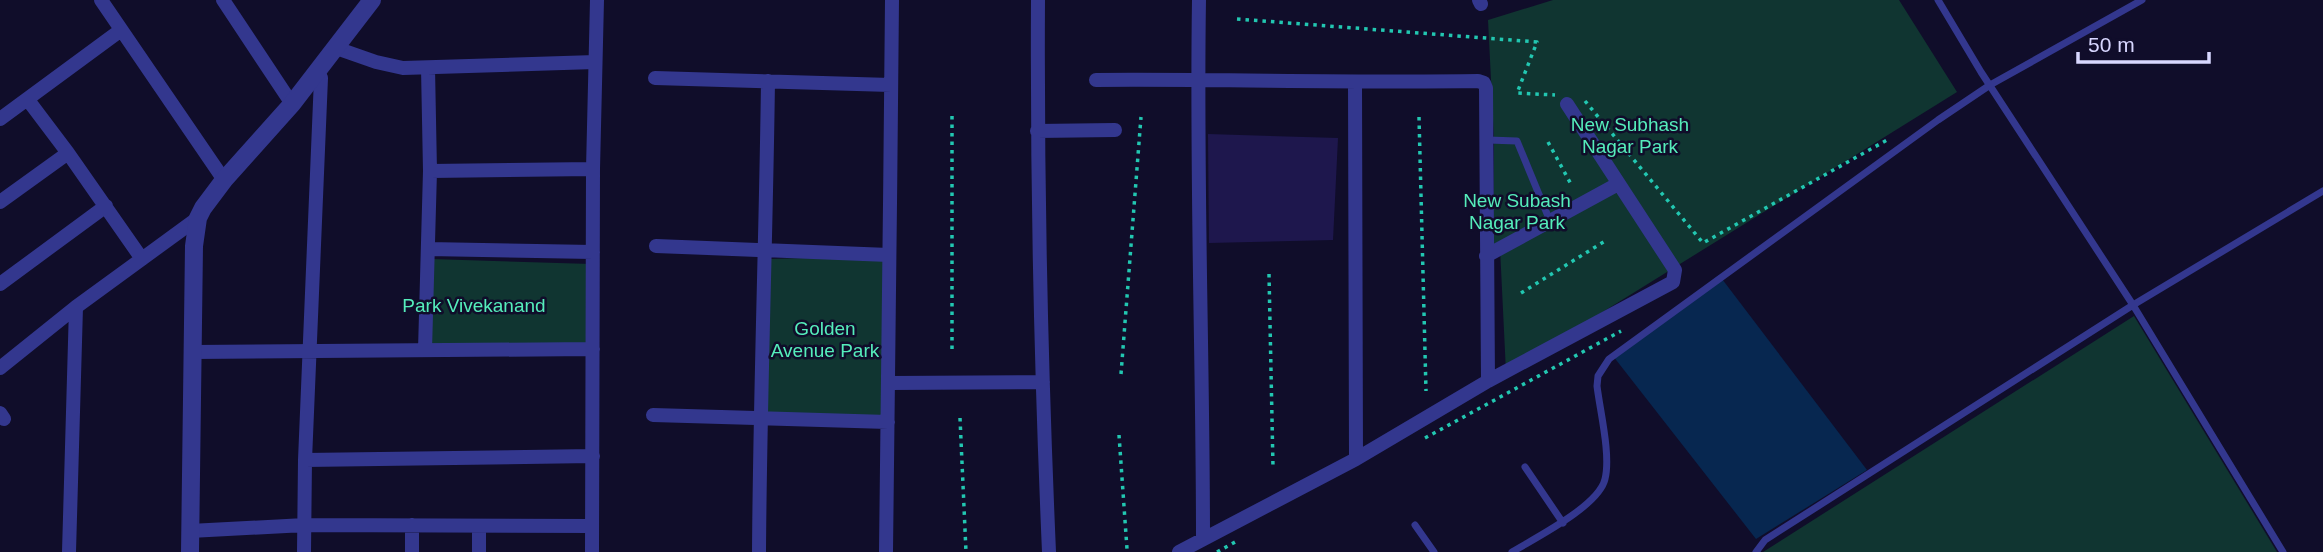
<svg xmlns="http://www.w3.org/2000/svg" width="2323" height="552" font-family="Arial,sans-serif">
	<rect width="100%" height="100%" fill="#100d2a"/>
	<path fill="#103531" d="M1553 0H1899L1957 92 1506 372 1500 248 1493 251 1494 139 1488 20Z
		M887 256 885 420 763 418 767 259Z
		M431 259 591 264 592 348 428 349Z
		M2134 316 2277 552H1763Z"/>
	<path fill="#072750" d="M1719 275 1867 470 1756 539 1613 356Z"/>
	<path fill="#1e174d" d="M1208 134 1338 138 1333 240 1209 243Z"/>
	<g fill="none" stroke-linecap="round" stroke-linejoin="round">
		<path stroke="#22c7b1" stroke-width="3.5" stroke-dasharray="3.5 5" stroke-linecap="butt" d="M1237 19 1537 42 1517 93 1555 95
			M1585 101 1703 243 1887 140
			M952 116V349
			M1419 117 1426 391
			M1548 142 1572 186
			M1269 274 1273 467
			M1521 293 1605 241
			M1121 374 1141 117
			M960 418 966 552
			M1119 435 1127 549
			M1425 438 1621 331
			M1217 552 1237 541"/>
		<path stroke="#33378e" stroke-width="7" d="M1938 0 1981 72 2133 305 2283 552
			M1488 140 1517 141 1550 221
			M1525 467 1563 523
			M1415 525 1434 552
			M1512 552C1535 538 1599 506 1605 479 1611 455 1600 411 1597 386L1598 376 1609 359 1938 120 1990 85 2142 0
			M1756 552 1765 540 2133 305 2323 191"/>
		<path stroke="#33378e" stroke-width="14" d="M101 0 224 180
			M223 0 292 104
			M1038 0C1037 184 1041 368 1049 552
			M1199 0C1196 180 1203 359 1203 539
			M1479 0 1481 4
			M336 48 376 62 403 68 595 62
			M655 78 891 85
			M1096 80C1223 79 1350 83 1478 81L1484 83 1486 88 1488 381
			M1355 83 1356 459
			M28 100 68 153 142 259
			M0 119 121 30
			M1037 131 1115 130
			M430 171 593 169
			M0 202 68 153
			M656 246 889 255
			M428 249 593 252
			M1486 256 1618 184
			M0 284 106 206
			M425 350 430 171 428 68
			M193 352 593 349
			M0 368 76 307 198 218
			M890 383 1043 382
			M0 413 4 419
			M653 415 888 422
			M305 460 593 456
			M479 526V552
			M190 531 305 525 592 526
			M69 552 76 307
			M304 552 305 460 321 78 317 72
			M412 552V525
			M592 552 593 169 597 0
			M759 552C760 395 766 238 768 81
			M886 552C889 368 890 184 892 0
			M1179 552 1356 459 1488 381 1673 282 1675 270 1567 104"/>
		<path stroke="#33378e" stroke-width="18" d="M190 552 194 246 198 218 203 208 224 180 292 104 372 0"/>
	</g>
	<g text-anchor="middle" dominant-baseline="central" stroke-width="5" stroke-linejoin="round" paint-order="stroke">
		<g font-size="19" fill="#55edbb" stroke="#100d2a">
			<text x="1630" y="124">New Subhash<tspan x="1630" dy="22">Nagar Park</tspan></text>
			<text x="1517" y="200">New Subash<tspan x="1517" dy="22">Nagar Park</tspan></text>
			<text x="474" y="305">Park Vivekanand</text>
			<text x="825" y="328">Golden<tspan x="825" dy="22">Avenue Park</tspan></text>
		</g>
	</g>
	<path d="M2078 52v10h131v-10" fill="none" stroke="#d8d7ff" stroke-width="3.5"/>
	<text x="2088" y="52" font-size="21" fill="#d8d7ff" stroke="#100d2a" stroke-width="5" paint-order="stroke">50 m</text>
</svg>
